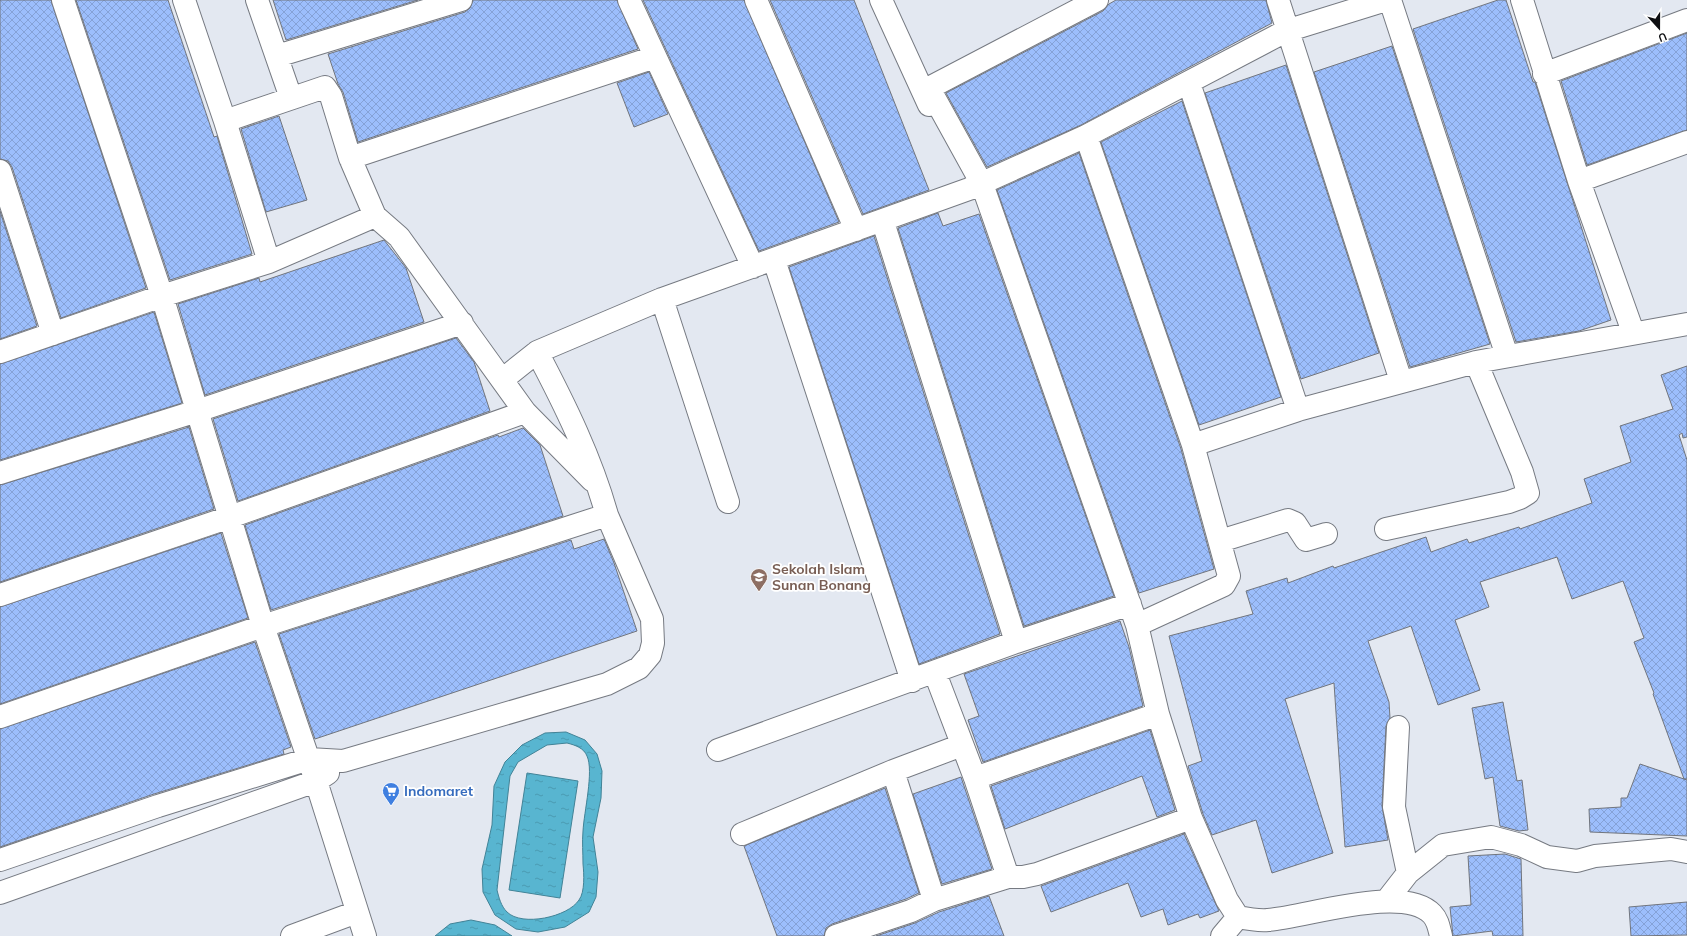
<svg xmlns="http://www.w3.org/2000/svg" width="1687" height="936" font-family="Mulish,sans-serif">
	<defs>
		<pattern id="water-ripples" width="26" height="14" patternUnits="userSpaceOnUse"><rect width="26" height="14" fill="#58b5d0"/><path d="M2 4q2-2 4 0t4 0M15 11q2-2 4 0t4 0" fill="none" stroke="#4b9ab2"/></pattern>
		<pattern id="building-cross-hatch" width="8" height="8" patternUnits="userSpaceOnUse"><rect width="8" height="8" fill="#9cbefc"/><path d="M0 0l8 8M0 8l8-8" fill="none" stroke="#85a2d7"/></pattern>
	</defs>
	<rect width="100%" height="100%" fill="#e3e8f1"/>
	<path fill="url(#water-ripples)" stroke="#428397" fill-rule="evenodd" d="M566 732 585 740 597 754 602 771 601 798 593 837 598 872 596 897 589 912 565 927 538 932 516 929 495 915 483 892 482 869 492 825 494 786 505 762 522 745 545 733ZM567 743C575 745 584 748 587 756 594 771 584 812 583 831 582 842 583 853 583 864 584 874 585 892 579 900 568 917 522 927 507 912 501 906 499 898 497 890L510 776 518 762 547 745Z
		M527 773 578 781 560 898 509 890Z
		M471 920 495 925 512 936H435L450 924Z"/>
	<path fill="url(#building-cross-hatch)" stroke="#71757d" d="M0 0H51L146 288 61 318 12 167 8 161 0 159Z
		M76 0H168L214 137 217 136 252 254 170 280Z
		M273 0H418L286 40Z
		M473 0H617L638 49 358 142 343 92 338 84 328 54 465 12 470 8Z
		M643 0H744L839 222 759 251Z
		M770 0H854L929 190 863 214Z
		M1116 0H1266L1272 23 1081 125 987 167 946 93 1103 11 1109 4Z
		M1498 0H1506L1533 82H1535L1611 320 1579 331 1516 342 1413 29Z
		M1687 33V130L1587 165 1561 81Z
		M1392 46 1490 344 1410 367 1314 72Z
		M1286 65 1379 353 1301 379 1205 93Z
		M649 72 668 114 634 127 617 83Z
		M1182 101 1281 397 1199 425 1101 142Z
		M279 116 307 200 266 212 241 129Z
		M1079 153 1181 449 1214 569 1139 593 997 190Z
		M0 211 37 326 0 339Z
		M938 213 943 226 979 214 1114 596 1024 626 898 228Z
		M874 236 1000 634 919 664 789 267Z
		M384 240 406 268 424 322 205 395 178 304 259 278 260 282Z
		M154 312 182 403 0 460V364Z
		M456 338 474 362 490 411 238 501 213 419Z
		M1687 366V437L1683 438 1682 433 1679 435 1687 460V779H1684L1687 780V836L1590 832 1589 809 1621 807V798H1627L1640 764 1684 779 1653 694 1654 693 1634 642 1644 638 1623 581 1572 599 1557 557 1480 582 1489 607 1455 620 1480 690 1438 705 1411 626 1368 641 1389 702 1390 718 1386 726 1382 806 1388 840 1345 847 1334 683 1285 699 1333 853 1272 873 1256 820 1212 835 1203 814 1188 766 1202 761 1169 636 1253 614 1246 591 1287 578 1288 583 1333 566 1334 568 1426 537 1431 552 1467 539 1469 543 1519 527 1520 529 1592 503 1584 479 1631 462 1620 426 1673 409 1661 375Z
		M189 427 214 509 0 582V485Z
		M523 428 540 445 563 516 271 610 245 525 498 435 499 437Z
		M221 533 248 618 0 704V607Z
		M604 539 614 563 637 631 315 739 279 634 571 540 574 549Z
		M1120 621 1129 647 1143 706 983 762 968 720 979 716 964 674Z
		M255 642 291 747 283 750 284 754 154 794 0 847V729Z
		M1503 702 1517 781 1522 780 1528 830 1519 831 1500 826 1493 777 1485 779 1472 708Z
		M1150 730 1175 810 1157 817 1142 776 1005 829 991 786Z
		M961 777 992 869 942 884 913 794Z
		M885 788 919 893 906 899 832 924 826 928 824 936H777L744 846Z
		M1184 834 1219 911 1200 918 1198 914 1168 925 1163 909 1141 917 1128 883 1051 912 1041 886Z
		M1505 854 1521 859 1523 936H1493L1492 931 1453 936 1450 907 1471 905 1468 856Z
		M989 896 1004 936H876L915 923 939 912Z
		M1687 902V935L1631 936 1629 907Z"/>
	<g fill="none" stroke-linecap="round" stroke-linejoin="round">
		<defs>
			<path id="minor" d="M63 0 162 296 263 626 316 781 365 936
				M184 0 225 121 269 262
				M257 0 291 98
				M629 0 753 267
				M756 0 856 230
				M881 0 929 105
				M1097 0 929 88 982 184 1137 625 1158 714 1191 818 1227 900 1238 917C1248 919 1259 921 1268 920 1307 917 1403 884 1432 914 1438 920 1439 928 1441 936
				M1278 0 1401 381
				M1390 0 1507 356
				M1522 0 1579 181 1633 332
				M277 56 461 0
				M1544 74 1687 20
				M1189 83 1298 410
				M1086 136 1193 445 1229 576 1224 585 1137 625
				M350 158 655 57
				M0 171 53 334
				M1579 181 1687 142
				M375 216 399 237 525 412 592 480
				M883 222 1016 642
				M774 260 912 681
				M662 299 728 502
				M0 352 162 296 269 262 375 216 350 158 331 96 325 87 225 121
				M502 380 537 352
				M1193 445 1298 410 1476 362 1687 324
				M0 473 197 411 462 323
				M1386 529 1509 502 1520 498 1528 493 1522 472 1476 362
				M1220 541 1288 520 1295 523 1306 540 1326 534
				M0 595 230 517 525 412
				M935 673 975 778 1008 877H1023L1037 874 1191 818
				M0 717 263 626 607 515C591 458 565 405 537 352L662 299 969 189 1086 136 1286 31 1386 0
				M1398 727 1394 807 1408 873
				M718 750 1016 642 1130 604
				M975 778 1158 714
				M742 834 893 771 962 745
				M0 860 158 806 309 759 343 761 607 684 639 668 650 655 653 643 652 619 607 515
				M0 893 316 781 328 773
				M934 900 1008 877
				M1387 900 1408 873 1443 845 1491 837 1521 845 1547 857 1577 861 1595 856 1671 849 1687 852
				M292 936 357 912
				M836 936 911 911 934 900 893 771
				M1222 936 1238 917"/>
		</defs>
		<use href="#minor" stroke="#767a82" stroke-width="24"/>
		<use href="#minor" stroke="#fff" stroke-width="22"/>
	</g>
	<defs>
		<symbol id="school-pin" viewBox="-11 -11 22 30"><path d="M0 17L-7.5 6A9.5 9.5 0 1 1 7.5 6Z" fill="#8d6e63" stroke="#fff"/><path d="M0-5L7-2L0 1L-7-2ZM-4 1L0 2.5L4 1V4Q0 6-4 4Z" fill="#fff"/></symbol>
		<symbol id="supermarket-pin" viewBox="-11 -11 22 30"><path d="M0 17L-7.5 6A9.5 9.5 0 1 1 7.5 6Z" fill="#3f7fe0" stroke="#fff"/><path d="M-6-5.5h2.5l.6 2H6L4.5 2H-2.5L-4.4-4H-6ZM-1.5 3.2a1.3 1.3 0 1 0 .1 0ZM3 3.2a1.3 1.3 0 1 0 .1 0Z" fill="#fff"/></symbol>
	</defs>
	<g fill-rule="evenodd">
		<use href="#school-pin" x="749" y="567" width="20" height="27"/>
		<use href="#supermarket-pin" x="381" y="781" width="20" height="27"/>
	</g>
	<g text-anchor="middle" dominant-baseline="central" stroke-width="3.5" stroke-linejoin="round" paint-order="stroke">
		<g font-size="14" font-weight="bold" fill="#785e54" stroke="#fff" text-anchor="start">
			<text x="772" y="569">Sekolah Islam<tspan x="772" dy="16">Sunan Bonang</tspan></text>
		</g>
		<g font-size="14" font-weight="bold" fill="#366cbe" stroke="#fff" text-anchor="start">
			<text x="404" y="791">Indomaret</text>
		</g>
	</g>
	<g transform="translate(1659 28) rotate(159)" stroke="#ffffff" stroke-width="3" paint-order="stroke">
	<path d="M0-3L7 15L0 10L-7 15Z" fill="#0e0f12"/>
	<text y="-6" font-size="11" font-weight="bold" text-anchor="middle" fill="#0e0f12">U</text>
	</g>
</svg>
